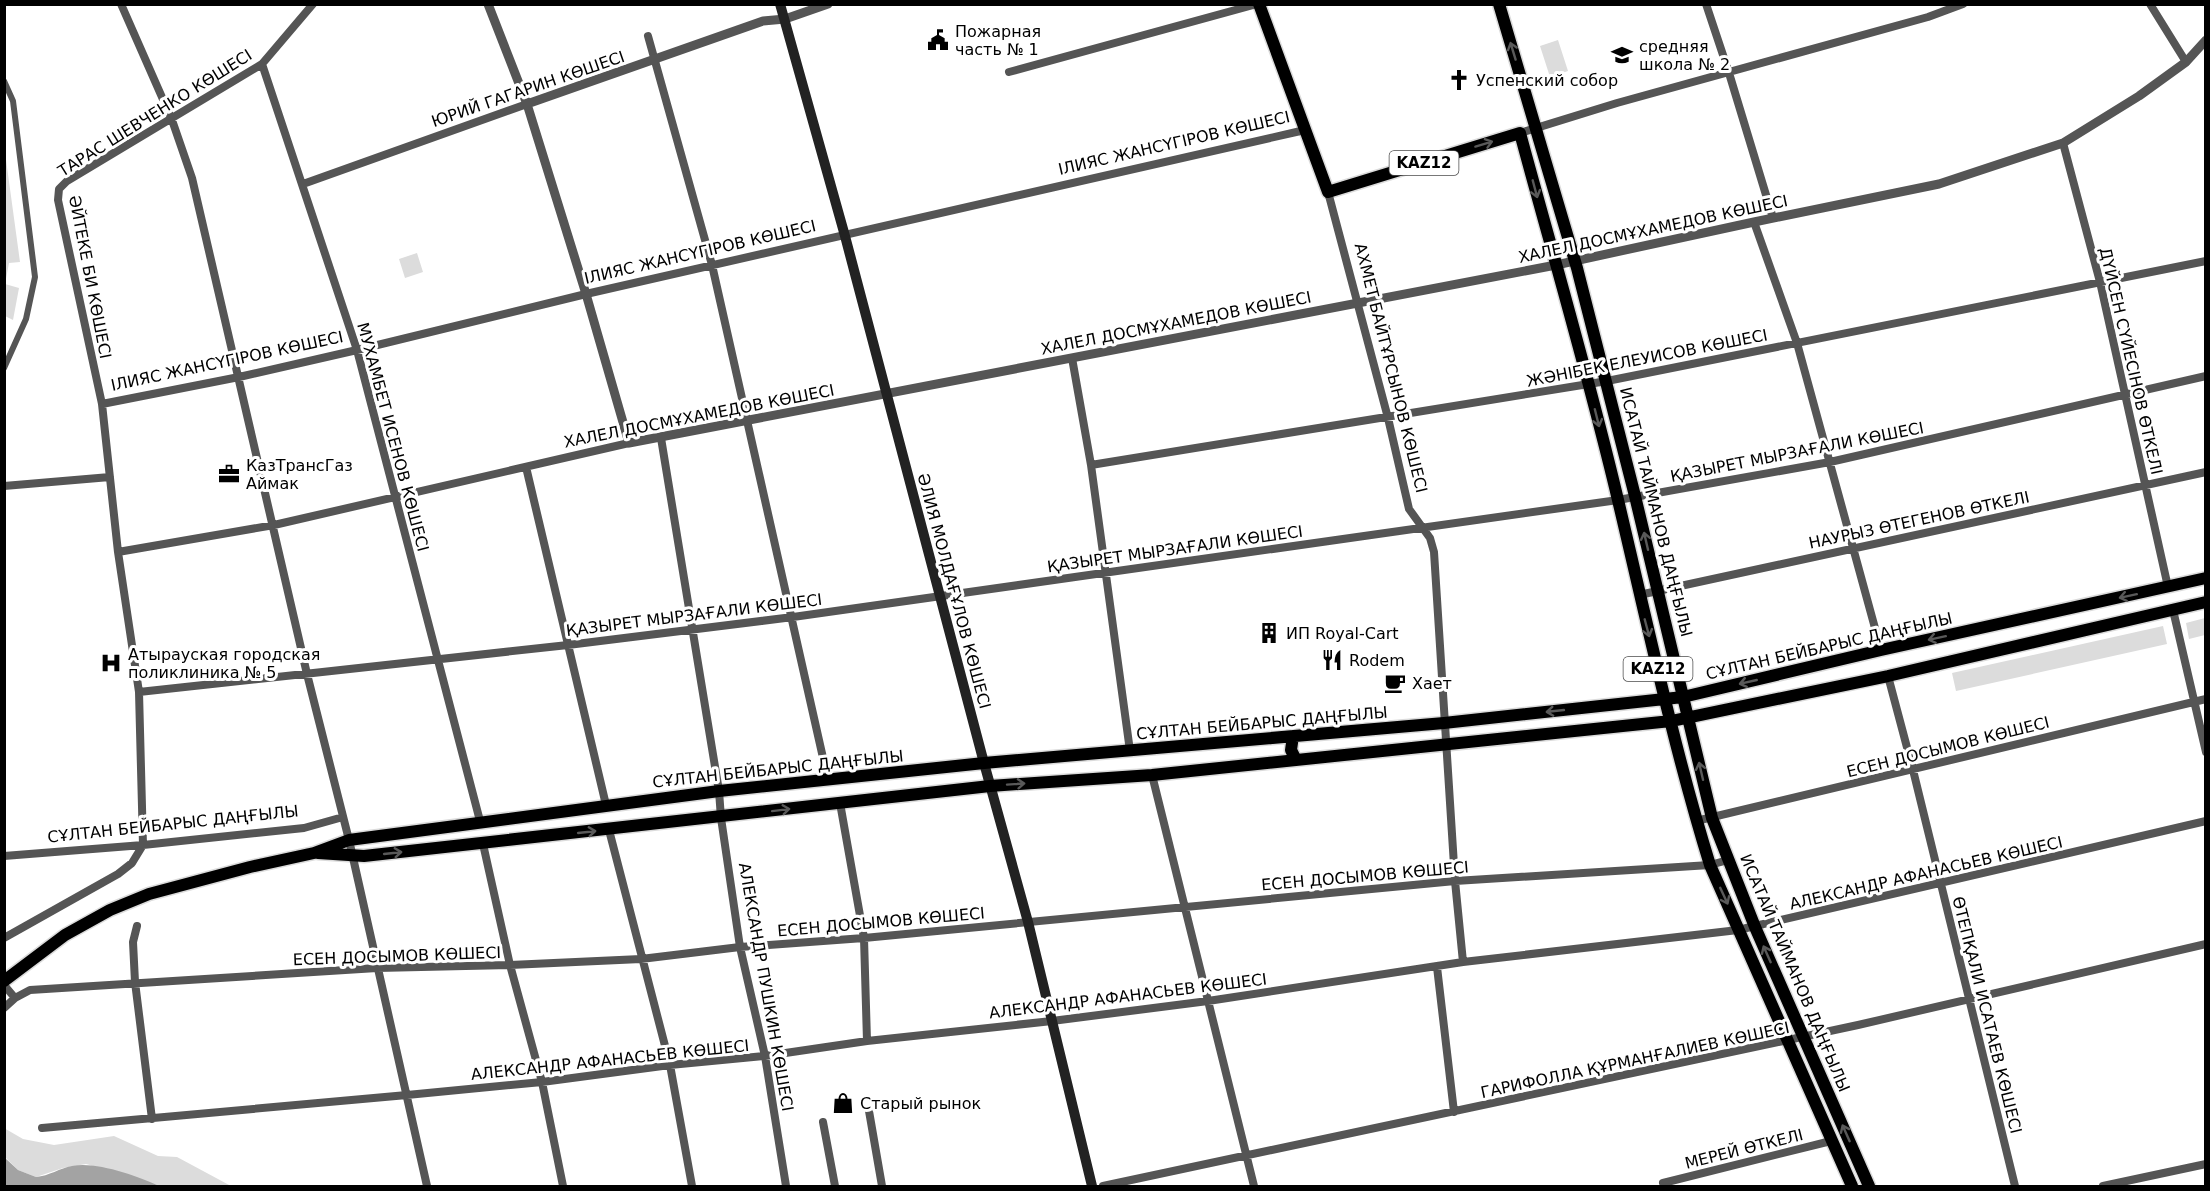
<svg xmlns="http://www.w3.org/2000/svg" width="2210" height="1191" font-family="'DejaVu Sans',sans-serif">
	<rect width="100%" height="100%" fill="#fff"/>
	<path fill="#dcdcdc" d="M1558 40 1568 71 1550 77 1540 46Z
		M4 145 20 262 9 263 5 284 19 288 13 320 5 316Z
		M417 253 423 272 405 278 399 259Z
		M2205 618V635L2189 639 2186 623Z
		M2163 626 2167 644 1956 691 1952 673Z
		M4 1128 23 1139 54 1145 114 1136 158 1156 177 1157 231 1186H159L121 1173 86 1164 63 1168 36 1177 18 1170 5 1157Z"/>
	<path fill="#a3a3a3" d="M4 1157 18 1170 36 1177C49 1176 60 1168 72 1166 96 1161 137 1176 159 1186H5Z"/>
	<g fill="none" stroke-linecap="round" stroke-linejoin="round">
		<defs>
			<path id="primary" d="M1259 4 1328 192 1520 133C1553 255 1589 377 1618 500 1647 622 1673 745 1710 865L1852 1186
				M1499 4 1577 268 1635 496 1712 818 1755 927 1869 1186
				M1293 736 1291 750 1296 760
				M318 853 364 856 990 786 1152 775 1671 721 1888 676 2206 602
				M4 981 65 935 110 910 149 894 250 867 314 853 349 840 719 791 984 763 1444 723 1683 697 1881 650 2206 578"/>
		</defs>
		<use href="#primary" stroke="#dbdbdb" stroke-width="15"/>
		<path stroke="#555" stroke-width="6" d="M4 81 13 101 35 277 26 319 4 368"/>
		<path stroke="#555" stroke-width="8" d="M121 4 172 120 192 178 307 674 349 840 427 1186
			M1706 4 1729 73 1773 218
			M2150 4 2186 62
			M648 36 712 265 828 780
			M262 64 357 350 480 821
			M1009 72 1257 4
			M1520 133 1617 103 1928 17 1963 4
			M2063 143 2100 282 2168 587
			M303 184 527 104
			M1328 192 1388 418 1409 509 1430 538 1434 552 1455 881 1463 962
			M1754 222 1797 343 1881 650
			M1072 358 1091 465 1130 751
			M102 404 239 377 357 350 586 294 1305 130
			M661 438 719 791 721 818 740 947 765 1056 786 1186
			M1091 465 1607 381 2206 261
			M526 467 606 805
			M4 486 110 477
			M118 552 274 525 629 443
			M1639 595 2206 472
			M2173 610 2206 752
			M1888 676 1913 770 2015 1186
			M139 692 568 645 793 617 1618 500 1830 462 2206 376
			M1152 775 1254 1186
			M840 803 864 938 867 1041
			M1696 821 2206 699
			M609 830 670 1065 692 1186
			M483 844 510 965 542 1082 563 1186
			M4 856 143 845 304 828 343 817
			M137 926 133 942 135 982 152 1119
			M4 938 118 874 132 863 143 845 139 692 118 552 102 404 58 200 59 189 67 181 262 64 313 4
			M1437 967 1454 1112
			M4 985 15 998
			M4 1008 15 998 30 990 377 968 510 965 641 959 740 947 864 938 1455 881 1710 865 1728 860
			M869 1111 882 1186
			M823 1122 835 1186
			M42 1128 407 1095 542 1082 670 1065 765 1056 867 1041 1052 1021 1208 1001 1463 962 1738 930 2206 821
			M1663 1183 1831 1141
			M1103 1186 1858 1025 2206 944
			M2103 1186 2206 1164"/>
		<path stroke="#555" stroke-width="9" d="M488 4 527 104 586 294 629 443 1556 265 1754 222 1939 184 2063 143 2139 96 2186 62 2206 40
			M527 104 763 21 785 19 828 4"/>
		<path stroke="#222" stroke-width="10" d="M780 4 845 236 984 763 1028 922 1092 1186"/>
		<use href="#primary" stroke="#000" stroke-width="12"/>
	</g>
	<defs><path id="oneway-shaft" d="M-6 0H5M1.5-3L5.5 0L1.5 3" fill="none" stroke-width="1.6" stroke-linecap="round" stroke-linejoin="round" transform="scale(1.5)"/></defs>
	<g stroke="#595959">
		<use href="#oneway-shaft" transform="translate(1513 51) rotate(-107)"/>
		<use href="#oneway-shaft" transform="translate(1484 144) rotate(-17)"/>
		<use href="#oneway-shaft" transform="translate(1535 189) rotate(75)"/>
		<use href="#oneway-shaft" transform="translate(1597 418) rotate(76)"/>
		<use href="#oneway-shaft" transform="translate(1646 541) rotate(-103)"/>
		<use href="#oneway-shaft" transform="translate(2128 596) rotate(168)"/>
		<use href="#oneway-shaft" transform="translate(1647 628) rotate(75)"/>
		<use href="#oneway-shaft" transform="translate(1937 638) rotate(168)"/>
		<use href="#oneway-shaft" transform="translate(1748 682) rotate(167)"/>
		<use href="#oneway-shaft" transform="translate(1555 711) rotate(174)"/>
		<use href="#oneway-shaft" transform="translate(1701 771) rotate(-103)"/>
		<use href="#oneway-shaft" transform="translate(1016 784) rotate(-4)"/>
		<use href="#oneway-shaft" transform="translate(781 810) rotate(-7)"/>
		<use href="#oneway-shaft" transform="translate(587 832) rotate(-6)"/>
		<use href="#oneway-shaft" transform="translate(393 853) rotate(-6)"/>
		<use href="#oneway-shaft" transform="translate(1724 896) rotate(65)"/>
		<use href="#oneway-shaft" transform="translate(1767 954) rotate(-114)"/>
		<use href="#oneway-shaft" transform="translate(1846 1133) rotate(-114)"/>
	</g>
	<defs>
		<symbol id="civic-bare" viewBox="-9 -9 18 18"><path d="M-.6-6.5H3V-4.5H.6V-3L4-1V1h2V6H-6V1h2V-1L-.6-3ZM-1.2 2.5V6h2.4V2.5Z" fill="#000" stroke="#fff" stroke-width="2.5" paint-order="stroke"/></symbol>
		<symbol id="school-bare" viewBox="-9 -9 18 18"><path d="M0-5L7-2L0 1L-7-2ZM-4 1L0 2.5L4 1V4Q0 6-4 4Z" fill="#000" stroke="#fff" stroke-width="2.5" paint-order="stroke"/></symbol>
		<symbol id="church-bare" viewBox="-9 -9 18 18"><path d="M-1.2-6h2.4v3.5h3.3v2.4h-3.3V6h-2.4V-.1h-3.3v-2.4h3.3Z" fill="#000" stroke="#fff" stroke-width="2.5" paint-order="stroke"/></symbol>
		<symbol id="office-bare" viewBox="-9 -9 18 18"><path d="M-6-3h4V-5.5h4V-3h4V5H-6ZM-1-4.5V-3h2v-1.5ZM-6 0V1H6V0Z" fill="#000" stroke="#fff" stroke-width="2.5" paint-order="stroke"/></symbol>
		<symbol id="building-bare" viewBox="-9 -9 18 18"><path d="M-4-6H4V6H1V3H-1V6H-4ZM-2.5-4.3h1.7v1.8h-1.7ZM.8-4.3h1.7v1.8H.8ZM-2.5-1h1.7V.8h-1.7ZM.8-1h1.7V.8H.8Z" fill="#000" stroke="#fff" stroke-width="2.5" paint-order="stroke"/></symbol>
		<symbol id="restaurant-bare" viewBox="-9 -9 18 18"><path d="M-5-6h1v4h1v-4h1v4h1v-4h1v5L-1.5 .5V6h-2V.5L-5-1ZM5-6V6H3V1.5H1.5Q1.5-4 5-6Z" fill="#000" stroke="#fff" stroke-width="2.5" paint-order="stroke"/></symbol>
		<symbol id="hospital-bare" viewBox="-9 -9 18 18"><path d="M-5-5h3v3.5h4V-5h3V5h-3V1.5h-4V5h-3Z" fill="#000" stroke="#fff" stroke-width="2.5" paint-order="stroke"/></symbol>
		<symbol id="cafe-bare" viewBox="-9 -9 18 18"><path d="M-5.5-4.5H6V0H3Q3 3.5 0 3.5H-2.5Q-5.5 3.5-5.5 0ZM3-3.2v2h1.7v-2ZM-6 4.5H4V6H-6Z" fill="#000" stroke="#fff" stroke-width="2.5" paint-order="stroke"/></symbol>
		<symbol id="shop-bare" viewBox="-9 -9 18 18"><path d="M-5-2.5h2.3a2.7 3.5 0 0 1 5.4 0H5L5.5 6h-11ZM-1.5-2.5h3a1.5 2.3 0 0 0-3 0Z" fill="#000" stroke="#fff" stroke-width="2.5" paint-order="stroke"/></symbol>
	</defs>
	<g fill-rule="evenodd">
		<use href="#civic-bare" x="923" y="25" width="30" height="30"/>
		<use href="#school-bare" x="1607" y="40" width="30" height="30"/>
		<use href="#church-bare" x="1444" y="65" width="30" height="30"/>
		<use href="#office-bare" x="214" y="459" width="30" height="30"/>
		<use href="#building-bare" x="1254" y="618" width="30" height="30"/>
		<use href="#restaurant-bare" x="1317" y="645" width="30" height="30"/>
		<use href="#hospital-bare" x="96" y="648" width="30" height="30"/>
		<use href="#cafe-bare" x="1380" y="668" width="30" height="30"/>
		<use href="#shop-bare" x="828" y="1088" width="30" height="30"/>
	</g>
	<g text-anchor="middle" dominant-baseline="central" stroke-width="6" stroke-linejoin="round" paint-order="stroke">
		<g fill="#fff" stroke="#4c4c4c" stroke-width="1.5">
			<rect x="1389.5" y="151" width="69" height="24" rx="4.5"/>
			<rect x="1623.5" y="657" width="69" height="24" rx="4.5"/>
		</g>
		<g font-size="15" font-weight="bold" fill="#000">
			<text x="1424" y="163">KAZ12</text>
			<text x="1658" y="669">KAZ12</text>
		</g>
		<g font-size="16" fill="#000" stroke="#fff" text-anchor="start">
			<text x="955" y="31">Пожарная<tspan x="955" dy="18">часть № 1</tspan></text>
			<text x="1639" y="46">cредняя<tspan x="1639" dy="18">школа № 2</tspan></text>
			<text x="1476" y="80">Успенский собор</text>
			<text x="246" y="465">КазТрансГаз<tspan x="246" dy="18">Аймак</tspan></text>
			<text x="1286" y="633">ИП Royal-Cart</text>
			<text x="128" y="654">Атырауская городская<tspan x="128" dy="18">поликлиника № 5</tspan></text>
			<text x="1349" y="660">Rodem</text>
			<text x="1412" y="683">Хает</text>
			<text x="860" y="1103">Старый рынок</text>
		</g>
		<g font-size="16" fill="#000" stroke="#fff">
			<text transform="translate(528 89) rotate(-19)">ЮРИЙ ГАГАРИН КӨШЕСІ</text>
			<text transform="translate(155 113) rotate(-32)">ТАРАС ШЕВЧЕНКО КӨШЕСІ</text>
			<text transform="translate(1174 143) rotate(-13)">ІЛИЯС ЖАНСҮГІРОВ КӨШЕСІ</text>
			<text transform="translate(1653 229) rotate(-12)">ХАЛЕЛ ДОСМҰХАМЕДОВ КӨШЕСІ</text>
			<text transform="translate(700 252) rotate(-13)">ІЛИЯС ЖАНСҮГІРОВ КӨШЕСІ</text>
			<text transform="translate(90 277) rotate(79)">ӘЙТЕКЕ БИ КӨШЕСІ</text>
			<text transform="translate(1176 323) rotate(-11)">ХАЛЕЛ ДОСМҰХАМЕДОВ КӨШЕСІ</text>
			<text transform="translate(1647 358) rotate(-11)">ЖӘНІБЕК ЕЛЕУИСОВ КӨШЕСІ</text>
			<text transform="translate(227 361) rotate(-12)">ІЛИЯС ЖАНСҮГІРОВ КӨШЕСІ</text>
			<text transform="translate(2131 361) rotate(77)">ДҮЙСЕН СҮЙЕСІНОВ ӨТКЕЛІ</text>
			<text transform="translate(1391 368) rotate(76)">АХМЕТ БАЙТҰРСЫНОВ КӨШЕСІ</text>
			<text transform="translate(699 416) rotate(-11)">ХАЛЕЛ ДОСМҰХАМЕДОВ КӨШЕСІ</text>
			<text transform="translate(393 437) rotate(75)">МУХАМБЕТ ИСЕНОВ КӨШЕСІ</text>
			<text transform="translate(1797 452) rotate(-11)">ҚАЗЫРЕТ МЫРЗАҒАЛИ КӨШЕСІ</text>
			<text transform="translate(1656 512) rotate(76)">ИСАТАЙ ТАЙМАНОВ ДАҢҒЫЛЫ</text>
			<text transform="translate(1919 520) rotate(-12)">НАУРЫЗ ӨТЕГЕНОВ ӨТКЕЛІ</text>
			<text transform="translate(1175 549) rotate(-8)">ҚАЗЫРЕТ МЫРЗАҒАЛИ КӨШЕСІ</text>
			<text transform="translate(954 591) rotate(75)">ӘЛИЯ МОЛДАҒҰЛОВ КӨШЕСІ</text>
			<text transform="translate(694 615) rotate(-7)">ҚАЗЫРЕТ МЫРЗАҒАЛИ КӨШЕСІ</text>
			<text transform="translate(1829 646) rotate(-13)">СҰЛТАН БЕЙБАРЫС ДАҢҒЫЛЫ</text>
			<text transform="translate(1262 723) rotate(-5)">СҰЛТАН БЕЙБАРЫС ДАҢҒЫЛЫ</text>
			<text transform="translate(1948 747) rotate(-14)">ЕСЕН ДОСЫМОВ КӨШЕСІ</text>
			<text transform="translate(778 769) rotate(-6)">СҰЛТАН БЕЙБАРЫС ДАҢҒЫЛЫ</text>
			<text transform="translate(173 824) rotate(-6)">СҰЛТАН БЕЙБАРЫС ДАҢҒЫЛЫ</text>
			<text transform="translate(1926 873) rotate(-13)">АЛЕКСАНДР АФАНАСЬЕВ КӨШЕСІ</text>
			<text transform="translate(1365 876) rotate(-5)">ЕСЕН ДОСЫМОВ КӨШЕСІ</text>
			<text transform="translate(881 922) rotate(-5)">ЕСЕН ДОСЫМОВ КӨШЕСІ</text>
			<text transform="translate(397 956) rotate(-2)">ЕСЕН ДОСЫМОВ КӨШЕСІ</text>
			<text transform="translate(1795 973) rotate(67)">ИСАТАЙ ТАЙМАНОВ ДАҢҒЫЛЫ</text>
			<text transform="translate(766 987) rotate(80)">АЛЕКСАНДР ПУШКИН КӨШЕСІ</text>
			<text transform="translate(1128 996) rotate(-7)">АЛЕКСАНДР АФАНАСЬЕВ КӨШЕСІ</text>
			<text transform="translate(1987 1015) rotate(76)">ӨТЕПҚАЛИ ИСАТАЕВ КӨШЕСІ</text>
			<text transform="translate(610 1060) rotate(-6)">АЛЕКСАНДР АФАНАСЬЕВ КӨШЕСІ</text>
			<text transform="translate(1635 1060) rotate(-12)">ГАРИФОЛЛА ҚҰРМАНҒАЛИЕВ КӨШЕСІ</text>
			<text transform="translate(1744 1149) rotate(-14)">МЕРЕЙ ӨТКЕЛІ</text>
		</g>
	</g>
	<rect width="2210" height="1191" fill="none" stroke="#000000" stroke-width="12"/>
</svg>
